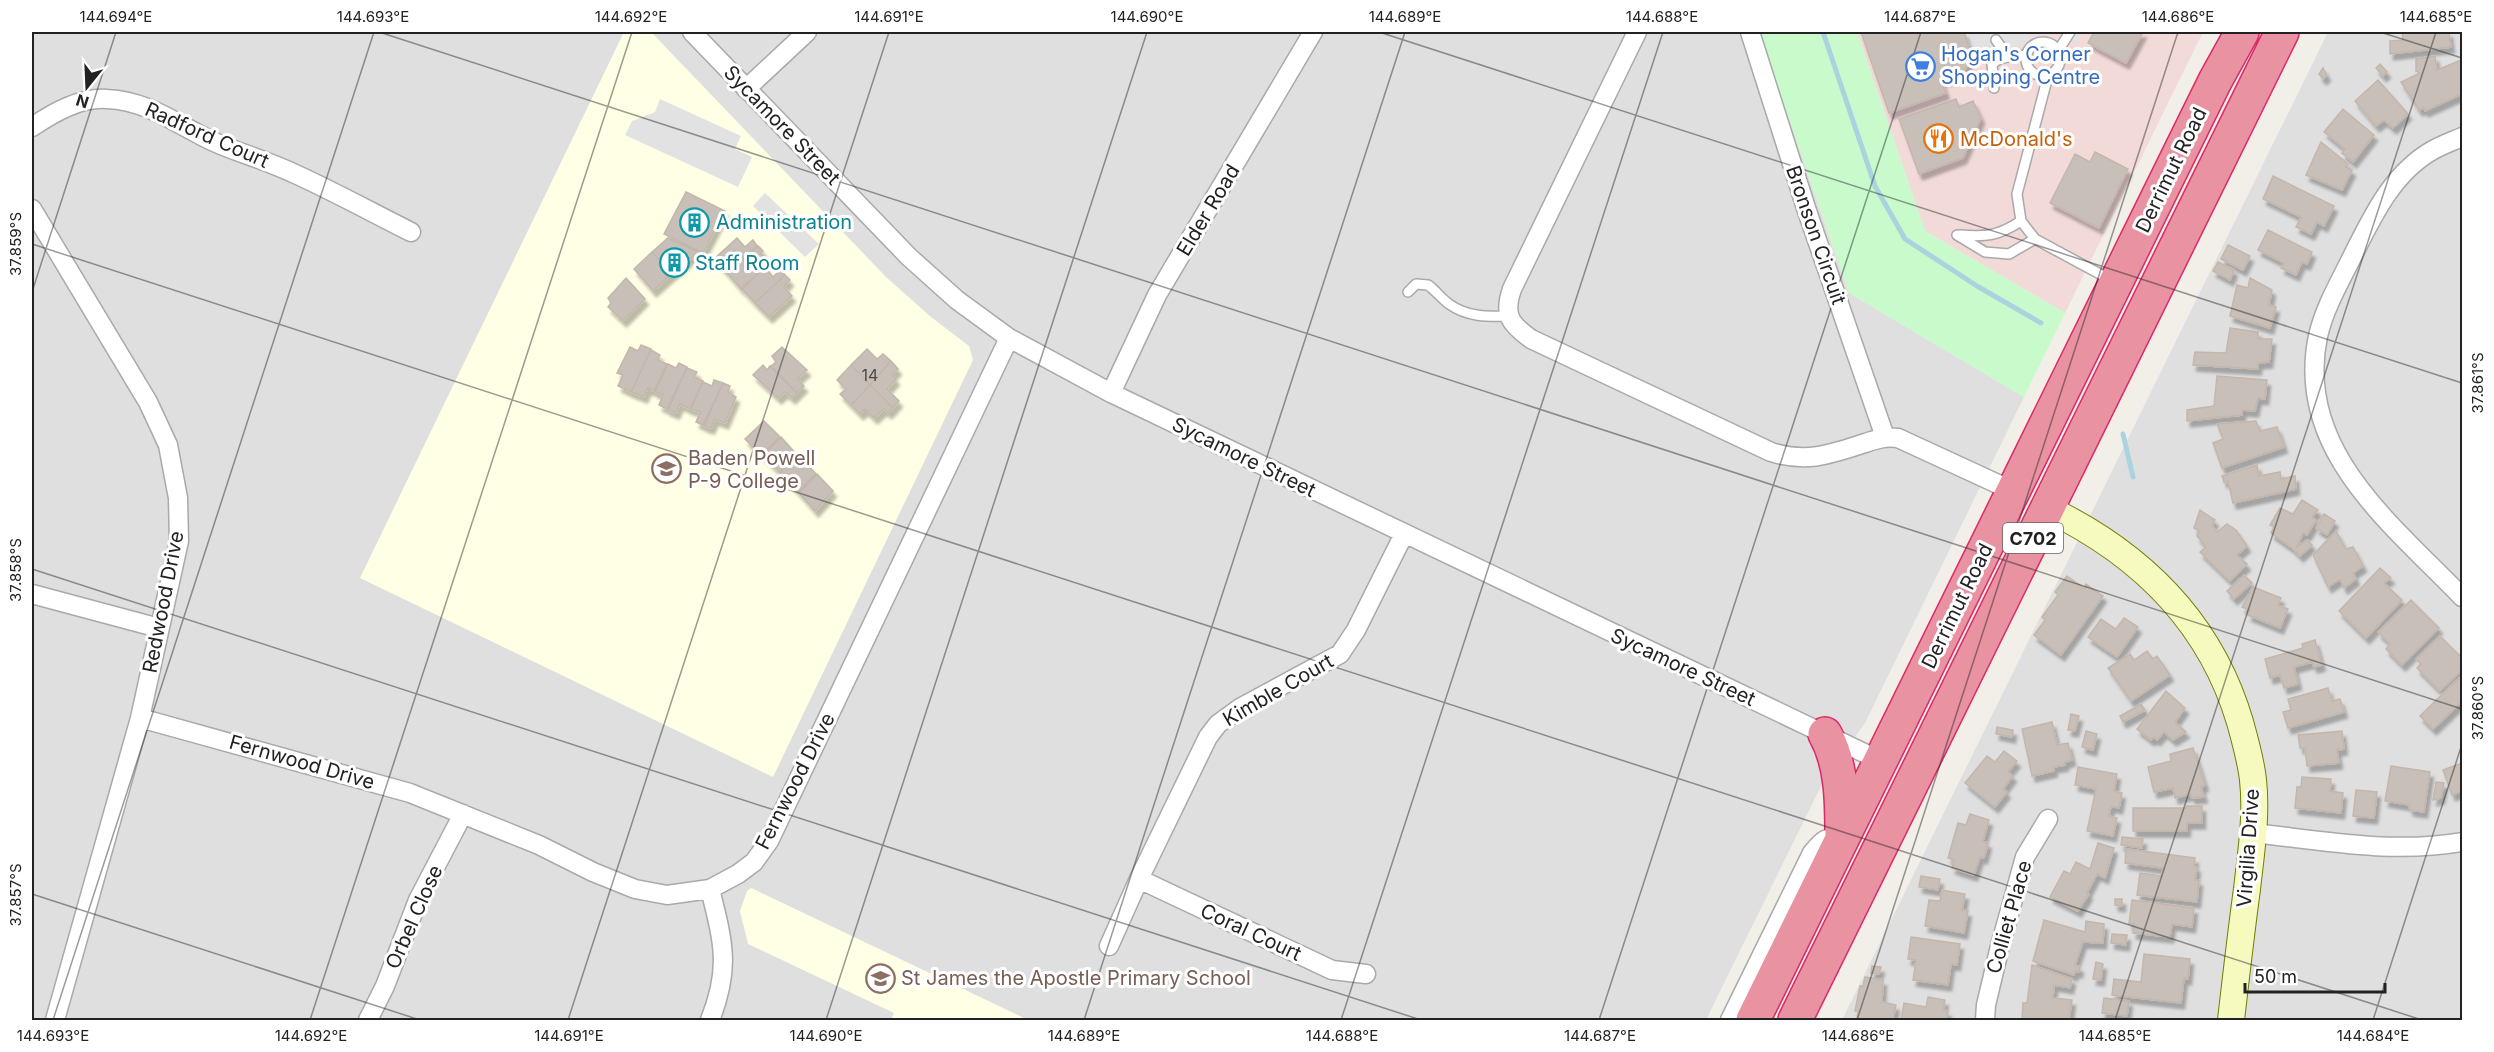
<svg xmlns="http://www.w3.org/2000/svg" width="2494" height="1052" font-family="Inter,sans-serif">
	<defs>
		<filter id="shadow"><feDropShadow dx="3.5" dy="6" stdDeviation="1.5" flood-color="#0004"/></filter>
	</defs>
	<rect width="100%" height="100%" fill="#f2efe9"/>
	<path fill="#e0dfdf" d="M32 32H1759L1849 293 2024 397 1865 723 1824 780 1706 1020H1028L751 888 740 911 744 925 895 1013 891 1020H32Z
		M2328 32H2462V1020H1842Z"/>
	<path fill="#f2dad9" d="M1857 32H2203L2065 313 1925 231Z"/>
	<path fill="#ffffe5" d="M624 32H651L886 277 931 317 969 346 973 360 773 777 360 578Z
		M751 888 1028 1020H891L894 1013 748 944 740 911 747 891Z"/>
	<path fill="#c8facc" d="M1759 32H1857L1925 231 2065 313 2024 397 1849 293Z"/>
	<path fill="#e2e2e2" d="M1964 32H2080L2077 45 2069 36 2049 32 2030 37 2023 46H2011L1986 58 1972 55Z
		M660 99 741 136 735 149 752 157 738 187 625 135 632 121 655 112Z
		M765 193 819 244 805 257 753 206Z"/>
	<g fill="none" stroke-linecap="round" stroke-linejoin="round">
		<path stroke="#aad3df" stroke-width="5" d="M1823 32 1875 186 1905 239 1977 286 2041 323
			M2123 434 2133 477"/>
	</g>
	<path fill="#c7bfb8" stroke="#c4b6ab" stroke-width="1.5" filter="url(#shadow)" d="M1861 32H1964L1972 55 1962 77 1941 80 1946 93 1889 113Z
		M2094 32H2143L2126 63 2088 43Z
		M2402 32H2449L2451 47 2390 54V41L2403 40Z
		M2435 56 2437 70 2461 60 2462 94 2425 111 2424 108 2419 110 2401 82 2420 73 2416 71V59Z
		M2380 64 2387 72 2383 76 2376 68Z
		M2323 68 2327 75 2323 79 2319 74Z
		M2378 80 2408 114 2393 128 2384 120 2376 126 2355 101Z
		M1956 99 1959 107 1973 101 1981 118 1963 158 1919 174 1899 119Z
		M2343 109 2374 135 2353 162 2342 153 2345 149 2324 132Z
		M2321 142 2348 164 2346 167 2352 170 2342 190 2306 175Z
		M2095 152 2128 169 2099 228 2050 203 2075 154 2090 162Z
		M2273 176 2334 206 2324 226 2317 222 2311 234 2296 227 2301 217 2263 199Z
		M686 192 725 211 703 253 664 234Z
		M2268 230 2312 252 2307 264 2302 262 2296 275 2281 268 2284 263 2258 250Z
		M668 238 698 252 672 274 652 252Z
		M737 238 745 247 753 240 757 246 728 274 714 259Z
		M2228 245 2250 256 2243 270 2221 259Z
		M758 246 763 251 756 258 765 267 741 289 728 274Z
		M652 252 672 274 653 291 634 269Z
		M2218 262 2234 270 2230 280 2213 271Z
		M765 267 773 277 780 270 785 275 755 303 742 289Z
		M785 275 790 280 784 287 792 296 769 317 755 303Z
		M626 278 645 299 623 321 608 307 611 303 608 298Z
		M2250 278 2272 290 2269 305 2276 307 2270 328 2230 316 2237 285 2248 288Z
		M2230 328 2258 332V339H2272L2269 362 2258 363V369L2193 365 2195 352 2226 353Z
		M641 345 651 349 631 392 618 386 623 375 617 373 630 347 638 351Z
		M782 347 807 370 797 379 804 386 797 393 771 366 776 362 772 356Z
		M867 349 877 359 883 354 891 361 870 385 851 365Z
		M651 350 660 355 658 360 667 364 654 391 648 388 644 397 631 392Z
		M891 361 898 369 892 375 896 379 887 389 899 401 893 408 870 385Z
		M679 363 687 367 667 409 659 405 663 395 655 392 668 364 676 368Z
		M763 365 767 370 770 366 797 393 792 398 785 392 778 398 753 375Z
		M851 365 870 385 851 405 840 394 846 389 837 380Z
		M687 368 697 372 694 377 703 381 690 409 680 404 676 413 668 410Z
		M2217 376 2267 380 2265 399 2258 398 2255 411 2242 410V415L2187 421V410L2214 406Z
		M714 380 723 383 703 425 696 422 700 412 691 409 703 382 712 386Z
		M723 383 730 386 728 392 736 397 725 423 715 419 711 428 704 426Z
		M870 385 893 408 888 413 884 409 874 418 865 409 860 414 851 405Z
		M764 421 780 437 761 455 745 439Z
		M2256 421 2260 431 2277 427 2284 447 2222 468 2213 443 2223 439 2217 424Z
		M781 437 797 455 780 472 762 456Z
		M798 455 816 474 798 492 780 473Z
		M2257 465 2259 476 2280 472 2281 479 2295 476 2296 489 2233 503 2228 481 2224 482 2222 476Z
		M817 474 833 491 815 511 799 493Z
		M2302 500 2318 510 2312 517 2316 520 2307 535 2303 533 2297 547 2307 540 2312 545 2300 556 2292 548 2271 533 2274 527 2270 525 2280 508 2293 514Z
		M2200 510 2215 520 2212 525 2217 532 2227 524 2236 530 2247 546 2237 555 2247 564 2230 581 2200 552 2206 547 2197 536 2200 531 2194 528Z
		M2324 514 2335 521 2327 535 2316 528Z
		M2336 531 2346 549 2353 547 2363 566 2353 573 2356 579 2344 588 2340 579 2328 587 2313 555Z
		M2380 568 2391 578 2384 583 2402 600 2366 638 2339 611Z
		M2244 575 2252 583 2234 599 2227 591Z
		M2067 576 2084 588 2086 584 2103 596 2061 655 2034 635 2045 620 2042 617 2058 595 2055 592Z
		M2253 587 2281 598 2278 605 2288 609 2280 628 2248 615 2250 610 2242 607Z
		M2411 600 2439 628 2402 665 2386 649 2390 644 2378 632Z
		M2124 618 2138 627 2117 657 2088 637 2101 619 2116 629Z
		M2440 636 2459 655 2462 654V670L2440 691 2417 668 2421 664 2416 659Z
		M2315 640 2322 665 2314 667 2312 662 2294 667 2298 684 2284 688 2280 675 2270 678 2265 659 2303 648 2302 644Z
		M2147 651 2153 659 2157 656 2170 675 2131 701 2108 668 2130 654 2134 660Z
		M2459 678 2462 682V706L2460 703 2433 729 2420 716Z
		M2328 688 2332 701 2340 699 2344 712 2288 728 2283 712 2291 710 2288 699Z
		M2166 691 2185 708 2175 722 2186 732 2173 740 2164 732 2157 740 2154 737 2151 740 2137 729Z
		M2141 704 2145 710 2123 722 2120 716Z
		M2071 714 2079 716 2075 731 2068 730Z
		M2052 722 2057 745 2068 743 2072 760 2065 762V765L2053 767 2054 771 2032 776 2022 729Z
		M1997 727 2013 730 2012 737 1996 734Z
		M2086 731 2097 734 2093 750 2082 747Z
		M2342 731 2344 749 2337 750 2339 763 2307 766 2305 748H2300L2298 735Z
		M2193 748 2205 785 2201 787 2204 797 2192 798 2190 794 2175 798 2173 788 2154 792 2148 767 2171 761 2170 754Z
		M2004 751 2017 761 2008 772 2013 776 2003 789 2007 792 1995 807 1965 783 1987 756 1995 762Z
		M2462 763V791L2452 795 2443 770Z
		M2391 766 2430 772 2424 812 2410 810 2409 805 2385 801Z
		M2078 767 2117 774 2114 791 2122 793 2119 808 2111 806 2109 816 2117 818 2113 836 2087 831 2096 789 2075 785Z
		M2302 777 2331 779 2330 791 2343 793 2341 813 2295 808 2297 787H2301Z
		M2436 782 2444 783 2441 798 2433 800Z
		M2356 790 2377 792 2374 818 2353 816Z
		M2186 806H2202V823H2187V831H2133V808H2186Z
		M1970 814 1989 820 1983 841 1988 843 1984 858 1980 857 1974 875 1952 868 1954 860 1948 858 1958 823 1966 825Z
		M2122 837 2143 839 2142 848 2121 845Z
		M2098 843 2114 848 2105 878 2097 874 2087 893 2089 894 2078 911 2050 897 2064 871 2070 874 2076 862 2090 869Z
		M2126 849 2195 858 2194 866 2197 867 2195 880H2199L2197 902 2137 895 2140 873 2162 876 2163 868 2125 863Z
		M1921 876 1940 879 1938 890 1919 887Z
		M1942 890 1965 894 1962 910 1968 911 1964 933 1925 926 1929 900 1940 901Z
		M2115 899H2122V906L2115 905Z
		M2132 900 2194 908 2192 927 2172 924 2170 937 2133 933 2134 924H2129Z
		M2044 920 2085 932 2086 921 2104 924 2103 943 2083 942 2075 965 2080 967 2079 972 2075 971 2074 975 2033 961Z
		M2112 934 2127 935 2126 945 2111 943Z
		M1911 937 1960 944 1957 965 1951 964 1948 985 1913 980 1916 960 1908 959Z
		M2144 954 2190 959 2188 979 2184 978 2181 1003 2112 995 2114 979 2141 982Z
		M2096 962 2103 964 2101 980 2093 979Z
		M2032 965 2072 979 2070 988 2054 985 2053 998 2072 1000 2069 1020H2022L2023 1003H2027Z
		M1872 966 1881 967 1879 974 1871 973Z
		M1865 977 1883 980 1882 1002 1896 1005 1893 1020 1857 1018 1858 1011H1855L1860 986H1863Z
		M1928 997 1945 1000 1943 1010 1948 1011 1946 1020H1901L1904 1003 1926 1007Z
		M2104 998 2129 1001 2127 1016 2102 1013Z"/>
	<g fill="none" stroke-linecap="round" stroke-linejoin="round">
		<defs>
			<path id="lane" d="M1996 40 2008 57 2026 55
				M2026 59a17 17 0 1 1 34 0a17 17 0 1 1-34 0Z
				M2058 51 2070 32
				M2048 76 2017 194 2021 221 2035 239 2111 280
				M1994 88 1992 64 1999 59 2008 57
				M1957 235 1985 252 2009 254 2035 239
				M1960 235C1987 237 1998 236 2021 221
				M1408 292 1416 284 1428 285C1435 290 1441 298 1449 304 1467 317 1488 317 1509 316"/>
			<path id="street" d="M692 32 909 257 957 300 1009 338 1111 393 1881 761
				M1637 32 1512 289C1503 315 1510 324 1531 339L1771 452C1806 463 1828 455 1862 444 1874 440 1885 436 1898 438L2013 491
				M1750 32 1807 211 1885 437
				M746 89 807 32
				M32 127C53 113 80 97 107 99 149 101 176 124 212 141 238 153 266 160 293 173 333 191 371 212 411 232
				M2462 137C2453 141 2442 145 2433 150 2394 172 2374 213 2354 253 2341 280 2325 306 2318 336 2294 450 2392 524 2462 597
				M32 209 148 402 168 445 178 498 179 541 140 718 55 1020
				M1111 393 1157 295 1313 32
				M32 594 159 628
				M140 718 410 793 539 845 593 872 635 889 667 895 710 889 738 874 754 862 769 841 1009 338
				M2254 833C2324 841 2392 854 2462 842
				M1139 879 1332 970 1366 974
				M1109 946 1139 879 1208 737 1218 724 1240 708 1340 654 1356 630 1404 534
				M368 1020 385 986 418 900 463 814
				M710 1020C731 968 723 941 710 889
				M1730 1020 1812 853C1821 842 1827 834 1842 840
				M1985 1020 1986 1005 2000 946 2025 857 2048 819"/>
			<path id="secondary" d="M2048 509C2141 554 2210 621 2240 722 2245 740 2251 761 2253 780 2257 816 2251 853 2247 889 2241 933 2236 977 2231 1020"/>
			<path id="highway" d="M1825 734C1842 764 1842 802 1842 836
				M1753 1020 2215 81 2242 32
				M1795 1020 2282 32"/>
		</defs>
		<use href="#lane" stroke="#a9a9a9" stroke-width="12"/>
		<use href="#street" stroke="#a9a9a9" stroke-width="21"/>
		<use href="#secondary" stroke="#707d05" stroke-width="28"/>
		<use href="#highway" stroke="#dc2a67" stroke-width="36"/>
		<use href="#lane" stroke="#fff" stroke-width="9"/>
		<use href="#street" stroke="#fff" stroke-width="18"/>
		<use href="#secondary" stroke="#f7fabf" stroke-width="26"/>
		<use href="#highway" stroke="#e892a2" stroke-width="33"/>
	</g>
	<path fill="none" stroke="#222" stroke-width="1.5" stroke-opacity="0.45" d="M379 32 2462 709M1379 32 2462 383M2380 32 2462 58M32 244 2422 1020M32 292 116 32M32 569 1421 1020M32 894 420 1020M53 1020 374 32M310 1020 632 32M568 1020 889 32M826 1020 1147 32M1084 1020 1405 32M1341 1020 1663 32M1599 1020 1921 32M1857 1020 2178 32M2115 1020 2436 32M2373 1020 2462 744"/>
	<defs>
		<symbol id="supermarket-ring" viewBox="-11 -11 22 22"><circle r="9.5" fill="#fff" stroke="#3f7fe0" stroke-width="1.5"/><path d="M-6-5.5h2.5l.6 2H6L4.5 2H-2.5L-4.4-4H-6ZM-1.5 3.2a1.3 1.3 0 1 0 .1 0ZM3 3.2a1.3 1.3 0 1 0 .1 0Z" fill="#3f7fe0"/></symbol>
		<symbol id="restaurant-ring" viewBox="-11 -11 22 22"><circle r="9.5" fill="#fff" stroke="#e8710a" stroke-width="1.5"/><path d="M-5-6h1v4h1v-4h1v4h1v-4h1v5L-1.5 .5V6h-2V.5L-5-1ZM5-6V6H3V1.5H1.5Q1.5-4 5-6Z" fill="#e8710a"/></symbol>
		<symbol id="building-ring" viewBox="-11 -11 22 22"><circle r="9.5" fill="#fff" stroke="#0f9aa8" stroke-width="1.5"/><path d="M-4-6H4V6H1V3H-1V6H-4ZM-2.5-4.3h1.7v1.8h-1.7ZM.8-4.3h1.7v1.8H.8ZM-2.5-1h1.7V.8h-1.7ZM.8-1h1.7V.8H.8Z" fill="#0f9aa8"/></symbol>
		<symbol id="school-ring" viewBox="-11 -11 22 22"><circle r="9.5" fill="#fff" stroke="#8d6e63" stroke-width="1.5"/><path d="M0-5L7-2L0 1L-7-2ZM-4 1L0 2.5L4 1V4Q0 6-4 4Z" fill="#8d6e63"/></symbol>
	</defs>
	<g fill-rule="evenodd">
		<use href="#supermarket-ring" x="1904" y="50" width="33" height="33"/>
		<use href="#restaurant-ring" x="1922" y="122" width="33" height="33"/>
		<use href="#building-ring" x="678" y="206" width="33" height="33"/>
		<use href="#building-ring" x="658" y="246" width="33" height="33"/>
		<use href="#school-ring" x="650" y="452" width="33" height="33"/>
		<use href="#school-ring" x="864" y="962" width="33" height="33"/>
	</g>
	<g text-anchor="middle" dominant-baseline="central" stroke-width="6" stroke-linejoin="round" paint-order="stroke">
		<g font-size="16" fill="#4b4948">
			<text x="870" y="375">14</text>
		</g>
		<rect fill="#fff" stroke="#646464" stroke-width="1.5" x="2003" y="523" width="60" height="30" rx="4.5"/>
		<g font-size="18" font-weight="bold" fill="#222">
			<text x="2033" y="538">C702</text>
		</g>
		<g font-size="20" fill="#366cbe" stroke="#fff" text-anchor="start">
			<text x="1941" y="54">Hogan's Corner<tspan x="1941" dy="23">Shopping Centre</tspan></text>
		</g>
		<g font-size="20" fill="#222" stroke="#fff">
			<text transform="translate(782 125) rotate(46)">Sycamore Street</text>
			<text transform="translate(207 135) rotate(24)">Radford Court</text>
			<text transform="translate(2171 170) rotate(-64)">Derrimut Road</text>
			<text transform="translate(1208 210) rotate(-59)">Elder Road</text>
			<text transform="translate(1816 235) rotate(71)">Bronson Circuit</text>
			<text transform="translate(1244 457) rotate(26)">Sycamore Street</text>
			<text transform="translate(163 602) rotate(-79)">Redwood Drive</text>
			<text transform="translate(1957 606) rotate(-64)">Derrimut Road</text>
			<text transform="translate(1683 667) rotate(25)">Sycamore Street</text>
			<text transform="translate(1278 690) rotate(-30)">Kimble Court</text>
			<text transform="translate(302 762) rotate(16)">Fernwood Drive</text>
			<text transform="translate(795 781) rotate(-63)">Fernwood Drive</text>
			<text transform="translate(2248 848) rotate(-86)">Virgilia Drive</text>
			<text transform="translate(414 917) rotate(-66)">Orbel Close</text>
			<text transform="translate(2009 917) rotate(-74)">Colliet Place</text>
			<text transform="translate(1251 932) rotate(25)">Coral Court</text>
		</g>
		<g font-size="20" fill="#c56008" stroke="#fff" text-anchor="start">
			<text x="1960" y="139">McDonald's</text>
		</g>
		<g font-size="20" fill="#0d838f" stroke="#fff" text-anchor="start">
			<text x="716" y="222">Administration</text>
			<text x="695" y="263">Staff Room</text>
		</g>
		<g font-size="20" fill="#785e54" stroke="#fff" text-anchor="start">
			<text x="688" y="458">Baden Powell<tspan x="688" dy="23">P-9 College</tspan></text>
			<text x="901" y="978">St James the Apostle Primary School</text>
		</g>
	</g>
	<rect width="2494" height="1052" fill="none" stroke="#ffffff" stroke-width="66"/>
	<g transform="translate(87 87) rotate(198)" stroke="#ffffff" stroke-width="4.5" paint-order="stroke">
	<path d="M0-4.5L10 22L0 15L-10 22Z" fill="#222222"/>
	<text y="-9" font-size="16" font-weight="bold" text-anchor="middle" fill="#222222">N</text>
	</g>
	<path d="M2245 983v9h140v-9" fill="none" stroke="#222222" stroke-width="3"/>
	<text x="2254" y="983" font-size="18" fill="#222222" stroke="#ffffff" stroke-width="4.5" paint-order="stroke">50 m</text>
	<rect x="33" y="33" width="2428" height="986" fill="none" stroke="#222" stroke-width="2"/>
	<g font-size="15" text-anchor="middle" fill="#222">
		<text x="116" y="22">144.694°E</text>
		<text x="373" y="22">144.693°E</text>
		<text x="631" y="22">144.692°E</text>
		<text x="889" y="22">144.691°E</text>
		<text x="1147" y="22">144.690°E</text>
		<text x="1405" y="22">144.689°E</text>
		<text x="1662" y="22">144.688°E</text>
		<text x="1920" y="22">144.687°E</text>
		<text x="2178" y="22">144.686°E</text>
		<text x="2436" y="22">144.685°E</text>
		<text transform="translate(16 244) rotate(-90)" y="5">37.859°S</text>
		<text transform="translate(2478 383) rotate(-90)" y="5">37.861°S</text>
		<text transform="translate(16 570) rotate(-90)" y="5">37.858°S</text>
		<text transform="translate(2478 708) rotate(-90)" y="5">37.860°S</text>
		<text transform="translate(16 895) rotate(-90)" y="5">37.857°S</text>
		<text x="53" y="1041">144.693°E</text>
		<text x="311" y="1041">144.692°E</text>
		<text x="569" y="1041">144.691°E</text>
		<text x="826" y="1041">144.690°E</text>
		<text x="1084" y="1041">144.689°E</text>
		<text x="1342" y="1041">144.688°E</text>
		<text x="1600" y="1041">144.687°E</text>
		<text x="1858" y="1041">144.686°E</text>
		<text x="2115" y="1041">144.685°E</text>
		<text x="2373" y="1041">144.684°E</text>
	</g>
</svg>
